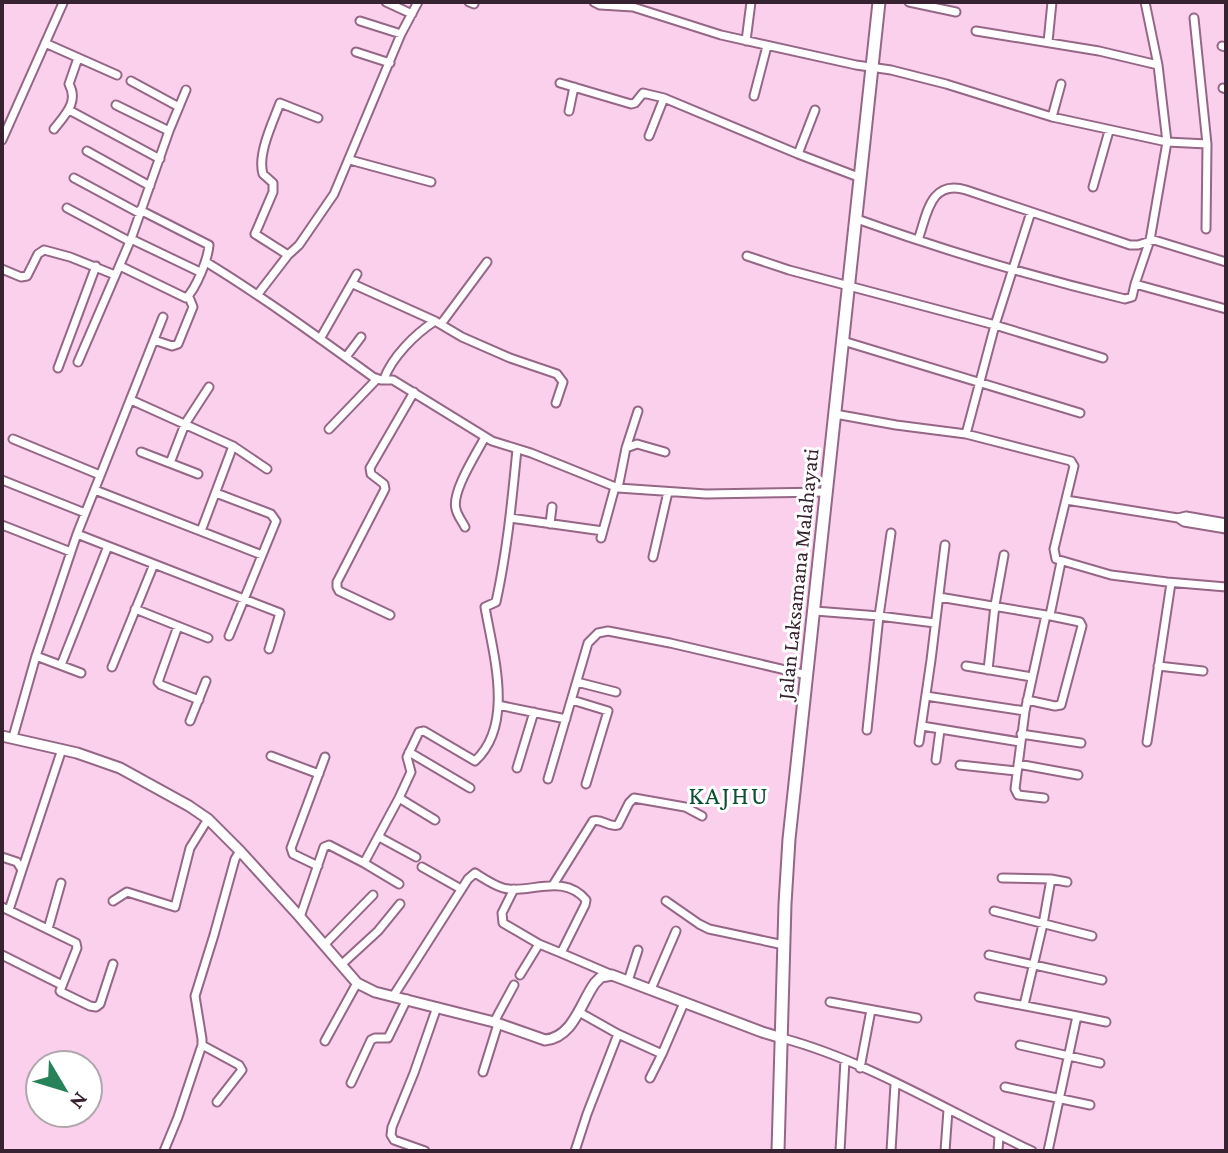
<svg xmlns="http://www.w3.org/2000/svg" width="1228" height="1153" font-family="'Crimson Pro',serif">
	<rect width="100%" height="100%" fill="#fad0ec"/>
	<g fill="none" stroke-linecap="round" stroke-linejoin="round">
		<defs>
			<path id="minor" d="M386 2 412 14
				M469 2 474 4
				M594 2 600 5 633 7 721 35 856 65 891 70 946 84 1052 117 1167 142 1150 240 1135 284 1226 309
				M909 2 956 12
				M1145 2 1158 65 1167 142 1207 144 1206 229
				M1194 18 1207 144
				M360 21 401 34
				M976 31 1099 51 1158 65
				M746 41 751 2
				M1048 42 1052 2
				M45 43 117 75
				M1222 46 1226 47
				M356 52 390 63
				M131 81 179 107
				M560 83 631 104 635 103 643 93 664 98 798 154
				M1223 88 1226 89
				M754 96 767 46
				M116 105 169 131
				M69 110 160 159
				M815 110 798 154 861 178
				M569 111 574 87
				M1052 117 1061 84
				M54 129C65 115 79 102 69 84L78 58
				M649 136 664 98
				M2 140 63 3
				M87 151 150 186
				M350 160 431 182
				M74 178 139 213
				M1093 187 1109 131
				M67 208 129 241
				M857 219C945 251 1034 277 1125 299L1132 297 1135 284
				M131 239 200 272
				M918 240C927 215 930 179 966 190L1130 245H1138L1154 240 1226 262
				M288 255 255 234 273 192V183L263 174C257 154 273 122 280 103L318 118
				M747 256 789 270 995 325 1103 358
				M206 262C263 297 318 337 373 377L381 380H393L492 441 531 453 618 488 706 494 827 492
				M120 266 186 298C196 289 208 259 209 245L140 210
				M2 269 21 277 27 276 38 254 44 250 70 257 115 275
				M353 284 435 321 462 337 510 358 557 374 563 382 556 403
				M258 294 288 255 299 245 334 194 401 34 418 2
				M441 324 487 262
				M320 339 357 274
				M154 340 172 346 178 344 193 307 189 297
				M843 341 1080 413
				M346 357 361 337
				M78 362 131 239 169 131 186 90
				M58 368 96 266
				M384 379C392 357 415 334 435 321
				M131 400 233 446 267 469
				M835 414 896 425 966 434 1071 461 1074 466 1054 549 1056 559 1111 575 1167 582 1226 587
				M329 429 377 379
				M966 434 995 325 1031 212
				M13 439 100 475
				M626 448 637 444 665 452
				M141 452 198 474
				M170 463 185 424 209 387
				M2 480 85 513
				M618 488 626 448 638 411
				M95 490 262 555
				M216 493 271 514 276 521 229 636
				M1066 500 1178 518 1186 516 1226 523
				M510 518 603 531
				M1178 518 1184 522 1226 529
				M550 524 552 507
				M2 525 71 552
				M465 527C462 521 457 515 456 509 451 492 477 453 485 437
				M201 531 233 446
				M77 534 280 613 269 649
				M601 538 615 487
				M653 557 668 492
				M939 597 1046 615 1080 622 1082 626 1061 705 1055 706 1027 700
				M135 609 208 638
				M815 611 879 616 935 623
				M390 615 339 591 337 587V582L385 489 384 484 371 474 370 468 414 392
				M1050 615 1061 562
				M178 626 158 682 161 685 199 700
				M36 656 81 673
				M61 665 108 546
				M966 666 1032 677
				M1158 666 1203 671
				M112 667 154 564
				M988 670 995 605 1004 555
				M577 682 616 692
				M926 696 1025 711
				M572 700 608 711 586 784
				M498 705 566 719
				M190 721 206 681
				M922 726 1020 742
				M867 730 879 616 891 533
				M1021 734 1081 743
				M13 737 36 656 77 534 163 317
				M919 742 931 660 945 545
				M1147 742 1171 583
				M409 752 470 788
				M271 756 319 774
				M936 760 940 730
				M1018 764 1078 775
				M960 765 1016 771
				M517 768 534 712
				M548 779 588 643 598 633 608 631 670 643 807 675
				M399 798 435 820
				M1044 798 1018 795 1015 789 1025 711 1046 615
				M379 837 416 857
				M2 857 17 862 22 870 9 910
				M364 863 399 884
				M318 866 293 854 291 848 325 757
				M422 867 461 889
				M22 870 62 749
				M1002 878 1051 879 1067 882
				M553 885 593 821C602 818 609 828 618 825L629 803 634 798 685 807 702 816
				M113 901 127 892 175 907 190 848 208 819
				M666 901 699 924 709 929 784 945
				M2 907 76 943 77 948 60 991 61 992 90 1006 96 1007 100 1004 113 964
				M994 911 1092 936
				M300 917 324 847 329 845 364 863 399 798 411 772 407 757 419 732 424 731 475 761C515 724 493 654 485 607L496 602C507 552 512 501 517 449
				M48 929 61 883
				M325 944 373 895
				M561 953 610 974
				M2 955 62 985
				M989 955 1102 980
				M341 965 378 931 400 904
				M520 975 539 944
				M628 981 638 950
				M651 989 676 931
				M394 995 468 879 475 873C483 878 493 885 503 888 528 895 563 872 586 900L585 905 561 953 539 944 503 923 502 913 514 889
				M979 997 1077 1016 1048 1151
				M830 1002 917 1018
				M1024 1005 1043 924 1051 879
				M579 1012 618 1034 662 1054 684 1003
				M1077 1016 1106 1022
				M494 1022 514 985
				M782 1038C868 1061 951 1113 1032 1151
				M325 1041 357 983
				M1020 1045 1100 1063
				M860 1068 871 1010
				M483 1072 498 1024
				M650 1078 662 1054
				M351 1083 371 1040 375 1038H388L407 999
				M1005 1087 1090 1105
				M217 1102 242 1070 239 1065 202 1045V1039L195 996 214 935 235 859 240 851
				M164 1151 178 1117 202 1045
				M425 1151 394 1140 391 1135 392 1127 414 1073 437 1007
				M575 1151 587 1114 618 1034
				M840 1151 845 1060
				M891 1151 895 1084
				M945 1151 948 1110
				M998 1151 999 1136"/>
			<path id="tertiary" d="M2 736 77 753 120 768 189 806 208 819 240 851 300 917 357 983 375 992 494 1022 545 1040C573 1038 581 1002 595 983L601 977 612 975 762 1032 782 1038"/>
			<path id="trunk" d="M778 1151 785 904 789 839 879 2"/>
		</defs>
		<use href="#minor" stroke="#956686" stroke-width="11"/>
		<use href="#tertiary" stroke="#956686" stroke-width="13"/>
		<use href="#trunk" stroke="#956686" stroke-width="15"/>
		<use href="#minor" stroke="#fff" stroke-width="7"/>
		<use href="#tertiary" stroke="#fff" stroke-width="9"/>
		<use href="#trunk" stroke="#fff" stroke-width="11"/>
	</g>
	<g text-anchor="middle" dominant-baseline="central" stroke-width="6" stroke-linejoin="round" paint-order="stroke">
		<g font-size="22" fill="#362230" stroke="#fff">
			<text transform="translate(798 574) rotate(-84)">Jalan Laksamana Malahayati</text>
		</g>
		<g font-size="26" letter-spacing="2" fill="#0d4f33" stroke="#fff">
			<text x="729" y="795">KAJHU</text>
		</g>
	</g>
	<rect width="1228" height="1153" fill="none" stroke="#362230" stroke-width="8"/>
	<g transform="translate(64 1089) rotate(128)"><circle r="38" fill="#ffffff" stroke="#afa7ac" stroke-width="2"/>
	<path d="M0-6L14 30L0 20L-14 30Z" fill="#268259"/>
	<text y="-12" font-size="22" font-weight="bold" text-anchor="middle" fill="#362230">N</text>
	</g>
</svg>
